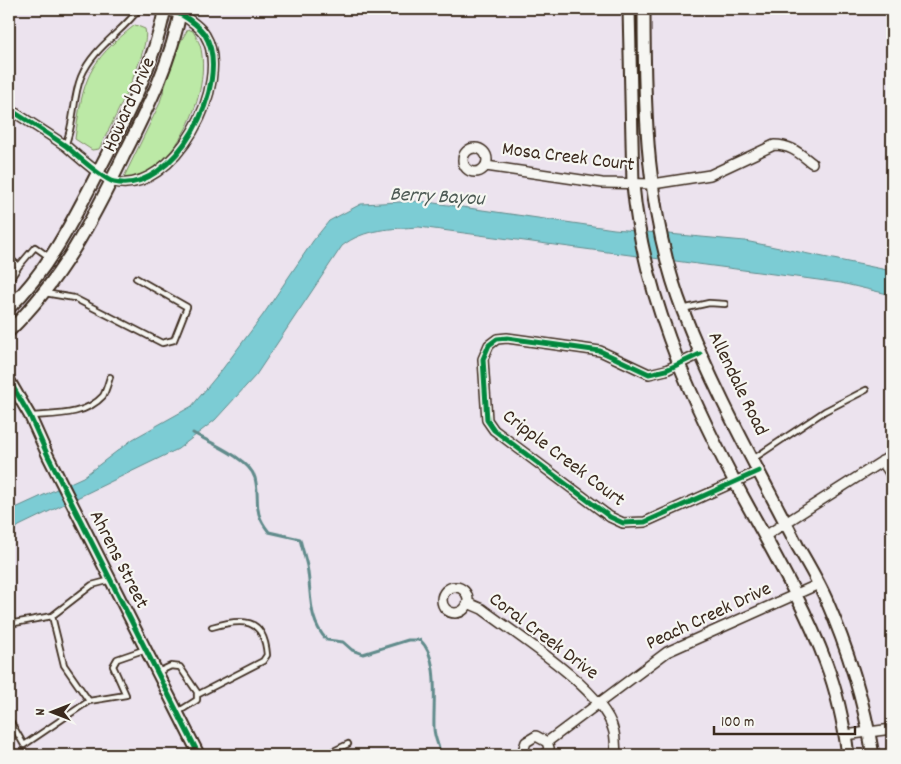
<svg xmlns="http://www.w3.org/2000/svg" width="901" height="764" font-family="Dekko,sans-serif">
	<rect width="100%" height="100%" fill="#ece3ee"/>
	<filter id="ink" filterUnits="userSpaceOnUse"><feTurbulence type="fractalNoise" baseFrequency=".02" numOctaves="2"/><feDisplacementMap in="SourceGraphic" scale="10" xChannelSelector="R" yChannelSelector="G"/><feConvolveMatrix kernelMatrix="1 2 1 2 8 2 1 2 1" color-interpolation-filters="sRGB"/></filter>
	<g filter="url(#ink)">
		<path fill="#bce9a6" stroke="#7c8a62" d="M135 25 145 29C152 48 110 127 99 149L92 150 75 139C83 79 87 63 135 25Z
			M188 29 193 31C195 35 198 40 200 45 213 91 175 177 123 179L159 105 178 46Z"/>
		<path fill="#7bccd4" stroke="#618b8b" d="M420 201 614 229 745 241 892 271V295L841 283 419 227C391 229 365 228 342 246L256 375 215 420 178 449 19 526 9 534V511L83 477 133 439 192 406 221 371 263 315 313 241 329 221 361 204Z"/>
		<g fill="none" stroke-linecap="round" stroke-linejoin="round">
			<path stroke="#618b8b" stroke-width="3" d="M193 433C209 442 250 459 255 478 261 502 251 509 269 532L300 539C302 548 305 557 307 566 312 592 307 620 327 640L343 642 352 650 363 654 408 640H420C440 658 433 703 434 728 434 737 439 746 441 755"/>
			<defs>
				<path id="service" d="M65 145C75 124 72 99 81 77 93 48 121 33 139 9
					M9 258 19 266 35 247 49 257
					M9 281 19 266
					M45 293 74 298 162 343 174 340 187 307 136 278
					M682 309 709 303 725 304
					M31 416C55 414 85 416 103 396 106 391 108 383 110 377
					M753 459 825 411 866 390
					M52 616 64 665 89 701 126 695 113 666 117 659 146 649
					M9 624 52 616 92 585 111 580
					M158 672 171 666 180 667 197 692V700L178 712
					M197 695 263 661 267 655C264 617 242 618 212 627
					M9 719 24 745 89 701
					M295 755H297
					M325 755 348 744"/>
				<path id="minor" d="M9 109C28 121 47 133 66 146 75 154 105 180 114 182 173 196 234 82 205 35 201 28 189 19 182 15 173 10 159 10 149 9
					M463 160a12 12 0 1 1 24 0a12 12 0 1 1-24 0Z
					M486 166 602 183 653 184 710 175 774 145C791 145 799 153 812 163
					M700 354 666 370 649 374 600 351 507 338 497 339 489 345 483 359 487 420 494 430 610 517 623 523 645 522 759 471
					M882 461 892 476
					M765 536 892 455
					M442 600a13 13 0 1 1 26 0a13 13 0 1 1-26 0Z
					M468 603 482 609C515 634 603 689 613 729 616 737 615 747 616 755
					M845 735 892 729
					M547 742 667 652 819 584
					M526 755 524 748 526 742 536 736 547 742 549 748 546 755"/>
				<path id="tertiary" d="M9 380 30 416 48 456 199 755"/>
				<path id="secondary" d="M629 9 633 185C643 291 686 390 736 484 767 542 803 601 826 663 837 692 844 725 848 755
					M644 9C644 110 646 215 683 311 714 392 758 469 798 547 808 564 818 581 826 599 848 649 864 702 873 755
					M9 308C50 268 74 218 100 168 127 116 153 66 165 9
					M9 331C60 282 92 221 123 157 147 109 171 62 181 9"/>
			</defs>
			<use href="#service" stroke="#3b2a1e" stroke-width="8"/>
			<use href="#minor" stroke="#3b2a1e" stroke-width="12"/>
			<use href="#tertiary" stroke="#3b2a1e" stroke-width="14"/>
			<use href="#secondary" stroke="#3b2a1e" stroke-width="15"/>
			<use href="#service" stroke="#f6f6f2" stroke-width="4.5"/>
			<use href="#minor" stroke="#f6f6f2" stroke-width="9"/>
			<use href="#tertiary" stroke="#f6f6f2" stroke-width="10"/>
			<use href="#secondary" stroke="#f6f6f2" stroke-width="11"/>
			<defs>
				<path id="cycleway" d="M9 109C28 121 47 133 66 146 75 154 105 180 114 182 173 196 234 82 205 35 201 28 189 19 182 15 173 10 159 10 149 9
					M700 354 666 370 649 374 600 351 507 338 497 339 489 345 483 359 487 420 494 430 610 517 623 523 645 522 759 471
					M9 380 30 416 48 456 199 755"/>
			</defs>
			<use href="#cycleway" stroke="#f6f6f2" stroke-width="8"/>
			<use href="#cycleway" stroke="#00873e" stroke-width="5"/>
		</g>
	</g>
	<g text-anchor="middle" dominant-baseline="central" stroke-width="4.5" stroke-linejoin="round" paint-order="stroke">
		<g font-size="20" fill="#3b2a1e" stroke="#f6f6f2">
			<text transform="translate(130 105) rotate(-66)">Howard Drive</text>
			<text transform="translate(568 158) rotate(7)">Mosa Creek Court</text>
			<text transform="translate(737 384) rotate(64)">Allendale Road</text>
			<text transform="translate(563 459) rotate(37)">Cripple Creek Court</text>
			<text transform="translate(118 560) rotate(63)">Ahrens Street</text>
			<text transform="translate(709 617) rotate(-25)">Peach Creek Drive</text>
			<text transform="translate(543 637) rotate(37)">Coral Creek Drive</text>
		</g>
		<g font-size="21" font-style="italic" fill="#4e5b55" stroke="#f6f6f2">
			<text transform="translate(437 198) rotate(3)">Berry Bayou</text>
		</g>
	</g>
	<rect width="901" height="764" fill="none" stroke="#f6f6f2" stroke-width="30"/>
	<rect x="15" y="15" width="871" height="734" fill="none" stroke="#3b2a1e" stroke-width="2" filter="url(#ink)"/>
	<g transform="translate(52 712) rotate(270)" stroke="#f6f6f2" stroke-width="4" paint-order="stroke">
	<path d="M0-4L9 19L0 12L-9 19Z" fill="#3b2a1e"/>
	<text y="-8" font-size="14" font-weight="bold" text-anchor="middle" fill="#3b2a1e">N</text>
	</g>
	<path d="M714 726v8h141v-8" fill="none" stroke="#3b2a1e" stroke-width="2.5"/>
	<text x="721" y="726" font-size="15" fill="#3b2a1e" stroke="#f6f6f2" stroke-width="4" paint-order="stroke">100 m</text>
</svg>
